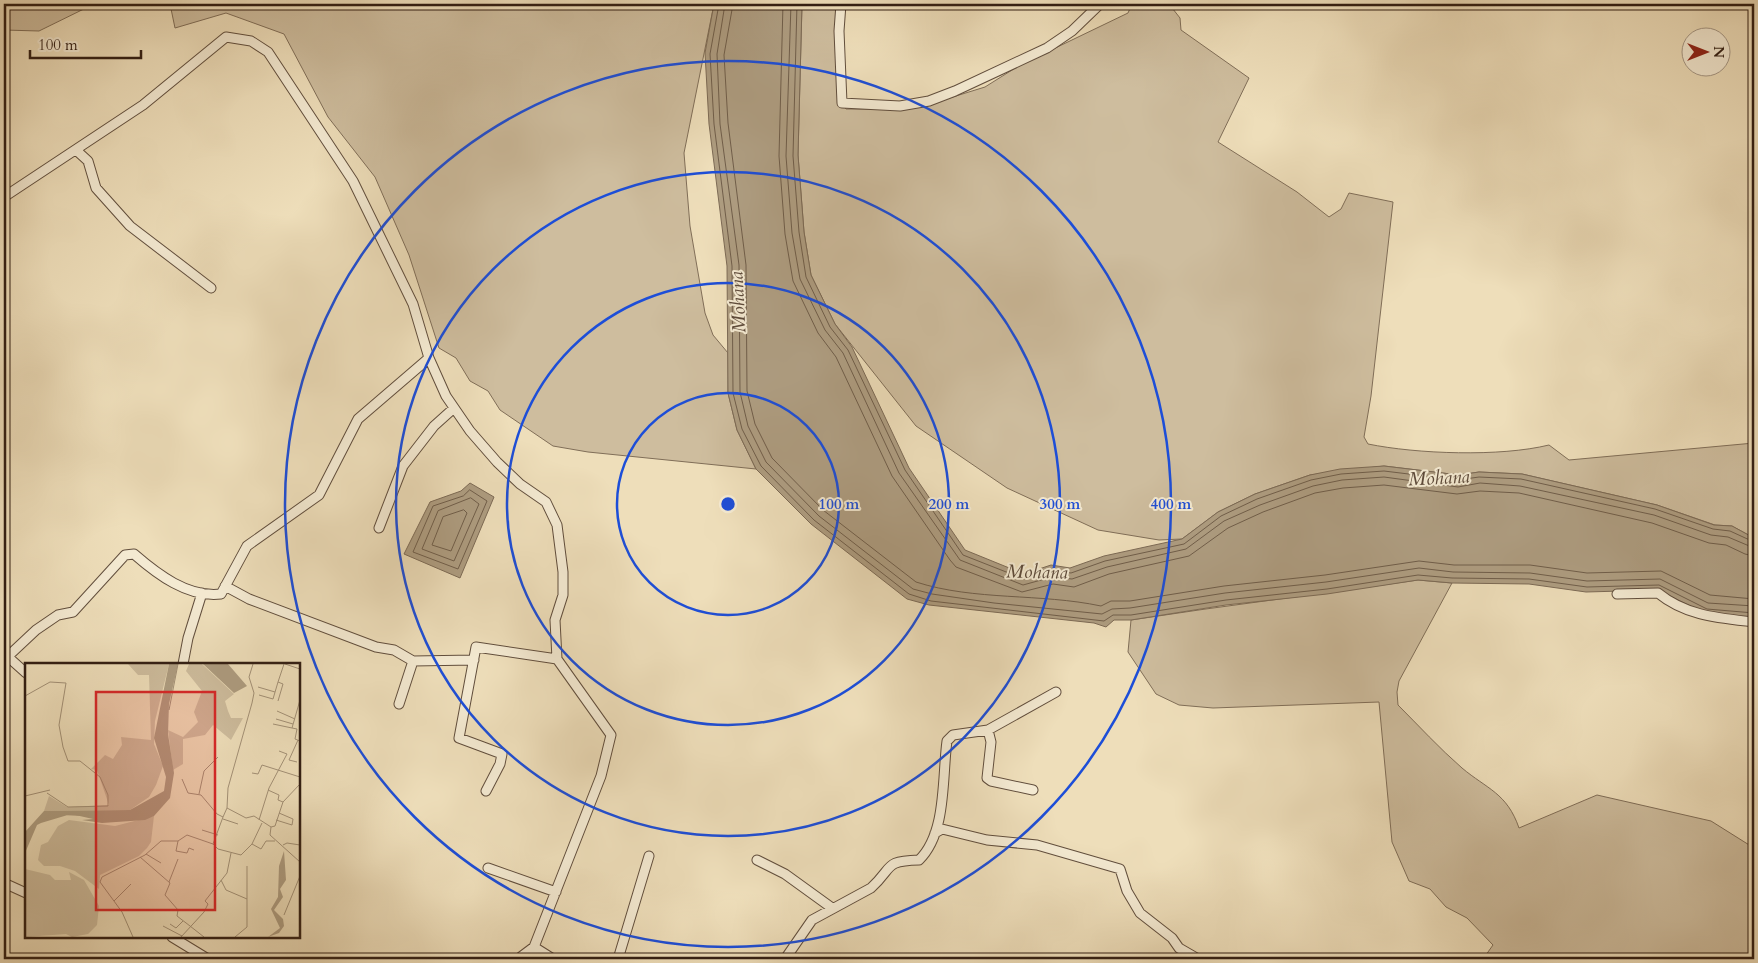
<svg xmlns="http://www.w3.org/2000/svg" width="1758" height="963" font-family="Cardo,serif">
	<rect width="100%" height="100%" fill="#eedeba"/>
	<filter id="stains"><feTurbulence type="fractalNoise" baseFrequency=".004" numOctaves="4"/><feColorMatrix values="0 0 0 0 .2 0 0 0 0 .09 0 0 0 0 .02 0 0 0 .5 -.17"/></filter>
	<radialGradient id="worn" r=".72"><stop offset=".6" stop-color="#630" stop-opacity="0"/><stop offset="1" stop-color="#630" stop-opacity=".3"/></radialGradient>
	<path fill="#cebd9e" stroke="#806e58" d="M4 4H94L39 31 4 30Z
		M170 4H714L684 153 690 226 705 313 713 335 728 353V393L737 430 756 469 588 452 553 446 500 410 488 391 470 381 456 358 439 348 409 255 375 177 328 117 284 34 226 13 175 28Z
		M802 4H839L840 102 846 109H892L930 104 985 87 1020 65 1128 13 1132 4H1169L1180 18 1181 30 1249 78 1218 142 1297 192 1329 217 1341 209 1349 193 1393 202 1371 396 1364 437 1368 444C1417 454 1500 457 1549 445L1569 460 1754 443V538L1732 526 1715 525 1657 505 1522 474 1479 472 1459 475 1384 466 1310 475 1255 494 1218 512 1182 539 1159 540 1098 530 1007 488 916 426 835 324 811 275 804 232 798 155Z
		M1418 580 1452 583 1399 681 1397 692 1398 705C1419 726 1439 748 1462 768 1487 789 1507 793 1519 828L1597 795 1711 821 1754 848V959H1483L1493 945 1467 918 1446 907 1430 889 1409 881 1392 842 1379 702 1213 708 1179 705 1156 694 1128 652 1131 620C1227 605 1323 594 1418 580Z"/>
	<path fill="#ae9d81" stroke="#7c6a55" d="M714 4H802L798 155 804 232 811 275 835 324 852 347 909 468 965 550 1024 574 1051 565 1070 568 1104 556 1182 539 1218 512 1255 494 1310 475 1340 469 1384 466 1459 475 1479 472 1522 474 1657 505 1714 525 1732 526 1754 538V618L1706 614 1658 590 1586 592 1529 584 1452 583 1418 580 1327 594 1226 605 1131 620H1114L1106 627 1094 623 929 605 907 599 811 524 756 469 737 430 728 393 727 266 709 124 705 53Z
		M470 483 494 497 460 578 404 554 430 502 461 491Z"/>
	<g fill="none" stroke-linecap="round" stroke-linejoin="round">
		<path stroke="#705e4a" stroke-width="1" d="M719 4 710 54 714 124 732 266 733 393 742 429 761 466 814 520 909 594 931 601 1104 621 1113 615H1131L1226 600 1327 589 1418 575 1452 578 1529 579 1587 587 1659 585 1707 609 1754 613
			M725 4 717 54 720 124 739 265 740 392 748 426 766 462 819 516 913 589 932 594 994 603 1102 614 1112 609 1130 608 1225 593 1326 582 1419 568 1453 572 1530 573 1587 581 1660 579 1708 603 1754 606
			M733 4 724 55 728 123 746 265 747 391 755 424 772 458 823 510 916 582C975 601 1040 593 1101 606L1111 601H1130L1224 586 1325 575 1419 561 1454 565H1530L1587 573 1661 571 1710 595 1754 599
			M783 4 779 156 785 234 793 281 818 333 836 357 892 476 950 560 956 567 1022 592 1053 584 1074 587 1109 574 1189 556 1228 528 1263 512 1315 493 1343 488 1384 485 1457 494 1480 491 1519 493 1652 523 1709 543 1726 545 1745 554 1754 556
			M791 4 786 156 792 233 800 279 825 330 843 353 899 473 960 560 1023 585 1052 577 1072 579 1107 567 1186 549 1224 521 1260 505 1313 486 1342 480 1384 477 1458 487 1480 483 1520 486 1654 515 1711 535 1728 537 1754 548
			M797 4 793 156 799 232 806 277 830 327 848 350 905 470 963 555 1024 579 1052 570 1071 573 1105 561 1184 544 1221 516 1257 499 1311 480 1341 474 1384 471 1458 480 1479 477 1521 479 1655 509 1713 529 1730 531 1754 542
			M470 490 487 501 458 569 413 552 433 506 463 496Z
			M471 498 479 504 454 561 422 549 438 511Z
			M464 510 467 513 451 551 432 545 443 517Z"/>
		<defs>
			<path id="street" d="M841 4 839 31 842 103 900 106 929 101 955 91 1047 48 1072 31 1100 4
				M76 150 88 161 96 188 130 226 211 288
				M4 197 143 105 226 37 251 41 268 52 353 181 413 304 429 358 446 396 470 431 497 462 520 484 546 502 557 525 563 572V595L555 620 557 659 611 735 601 776 534 947
				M379 528 403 466 434 426 454 408
				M225 586 249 599 376 647 394 650 413 661
				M1617 594 1658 593C1686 616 1719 618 1754 622
				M7 656 26 673
				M4 660 36 630 58 615 73 612 125 555 134 554C157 574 188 598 221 594L247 546 319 495 358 419 429 358
				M183 664 188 638 202 593
				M399 704 413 661 474 660
				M988 730 991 742 987 778 991 781 1033 790
				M486 791 500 764 502 754 459 738 476 647 557 659
				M935 833 942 829 987 840 1037 845 1120 869 1127 891 1140 913 1172 938 1179 948 1198 959
				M757 860 785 874 832 908
				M488 868 556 892
				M4 883 26 893
				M172 937 208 959
				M518 959 534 947 553 959
				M618 959 649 856
				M785 959 812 920 871 888C894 867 883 861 919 860 947 833 942 777 947 741L953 735 988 730 1056 692"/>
		</defs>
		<use href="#street" stroke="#614e3d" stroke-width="11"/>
		<use href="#street" stroke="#f4ead2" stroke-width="9"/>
	</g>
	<g fill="none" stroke="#1d4ed8" stroke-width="2.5">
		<circle cx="728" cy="504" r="111"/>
		<circle cx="728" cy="504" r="221"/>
		<circle cx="728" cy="504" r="332"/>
		<circle cx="728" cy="504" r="443"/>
	</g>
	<g text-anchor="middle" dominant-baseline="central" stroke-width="4" stroke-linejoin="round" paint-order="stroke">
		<g font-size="19" font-style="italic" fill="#5d4a3a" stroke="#f4ead2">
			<text transform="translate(738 302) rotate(-93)">Mohana</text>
			<text transform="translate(1439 478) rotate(-3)">Mohana</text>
			<text transform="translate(1037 572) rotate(1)">Mohana</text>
		</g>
	</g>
	<g transform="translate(25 663)">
		<rect width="275" height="275" fill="#eedeba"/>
		<path d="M103 1H144L130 58 129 81 138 103 131 122 124 134 105 147 19 148 24 133 42 144 84 142 72 107 66 106 80 92 88 96 97 82 96 74 126 77 124 12H113ZM164 1H177L209 31 200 38 203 48 206 55H218L206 77 188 62 180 72 158 76V101L148 107 143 67 158 74 173 59 169 49 177 28 161 8ZM129 153 126 179 122 185 114 193 75 212 74 226 50 208 35 203H19L13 197 16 182 23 179 33 163 44 157 90 163ZM0 206 25 212 30 217H46L44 209 59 217 74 243 72 262 63 271 47 274 41 271 0 274Z" fill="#cebd9e"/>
		<path d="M144 1H153L144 41 143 71 149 110 145 135 129 153 120 157 77 160 57 157 68 156 46 151 16 160 12 162 0 190V169L19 148 105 147 139 128 141 114 129 75ZM178 1H203L222 23 209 30ZM259 188 261 217 255 226 258 234 249 247 258 256 259 263 254 270 243 274 255 265 246 246 253 234 254 203Z" fill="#ae9d81"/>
		<path fill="none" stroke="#ae9d81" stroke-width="2.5" d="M42 151 63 152"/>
		<path fill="none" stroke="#a39177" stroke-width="1" d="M260 1 275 6M233 24 250 29M234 32 248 36 253 19M0 33 25 19 41 20 34 62 38 84 43 98H55L75 114 83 132V143L43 144 22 130M275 37 267 65 272 66 270 76 275 78M253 38 258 21 253 19 259 1M144 47 153 1M252 48 270 56M251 56 268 61M248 61 267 65M272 99 264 97 273 77M227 110 233 111 237 102 275 114M157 116 163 130 176 132 192 151 198 154 202 145 221 155 229 153 246 164 245 172 275 199M243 127 254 132 253 137 258 139M174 131 179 108 193 94M0 133 25 127M202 145 203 125 227 40 229 30 224 14 228 1M198 154 188 181 193 186 216 192 227 181 236 186 241 178H250M198 156 213 161M234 157 244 125 262 91 254 88M251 157 267 162 268 156 254 150M246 164 250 163 258 139 275 121M177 167 193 172M153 178 151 188 162 190 164 185 169 187M227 181 237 160M258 182 262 180 275 182M121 191 136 200M115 194 145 220 140 232 153 247 152 253 165 263M196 217 201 227 222 236V264L210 274M144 219 153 196M222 236V203M89 238 106 221M259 252 275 213M145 261 151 265 158 258M138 263 157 273M165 263 179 274M108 274 97 249 75 219 77 214 120 192 136 178H153L162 172 188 181M156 274 179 249 183 241 180 238 202 210 206 190"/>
		<path fill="#d62828" fill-opacity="0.15" stroke="#d62828" stroke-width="2.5" d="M71 29H190V247H71Z"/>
		<rect width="275" height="275" fill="none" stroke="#321e13" stroke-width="2.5"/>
	</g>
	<circle cx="728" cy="504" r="8" fill="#1d4ed8" stroke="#f4ead2" stroke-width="2.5"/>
	<g font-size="15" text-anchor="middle" font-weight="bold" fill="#1d4ed8" stroke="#f4ead2" stroke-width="4" stroke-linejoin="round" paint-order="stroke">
		<text x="839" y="509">100 m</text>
		<text x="949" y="509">200 m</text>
		<text x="1060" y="509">300 m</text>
		<text x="1171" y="509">400 m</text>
	</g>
	<rect width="1758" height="963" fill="none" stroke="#eedeba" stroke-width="20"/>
	<rect x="5" y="5" width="1748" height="953" fill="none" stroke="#321e13" stroke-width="2.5"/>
	<rect x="10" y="10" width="1738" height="943" fill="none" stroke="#321e13"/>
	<g transform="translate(1706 52) rotate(90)"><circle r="24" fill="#f4ead2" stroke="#a69886"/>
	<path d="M0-4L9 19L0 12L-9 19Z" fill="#8f2418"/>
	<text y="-8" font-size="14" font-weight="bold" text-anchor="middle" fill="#321e13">N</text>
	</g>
	<path d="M30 50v8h111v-8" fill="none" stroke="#321e13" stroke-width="2.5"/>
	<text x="38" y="50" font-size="15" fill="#321e13" stroke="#f4ead2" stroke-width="4" paint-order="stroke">100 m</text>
	<rect width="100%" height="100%" filter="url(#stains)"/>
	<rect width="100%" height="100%" fill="url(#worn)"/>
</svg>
